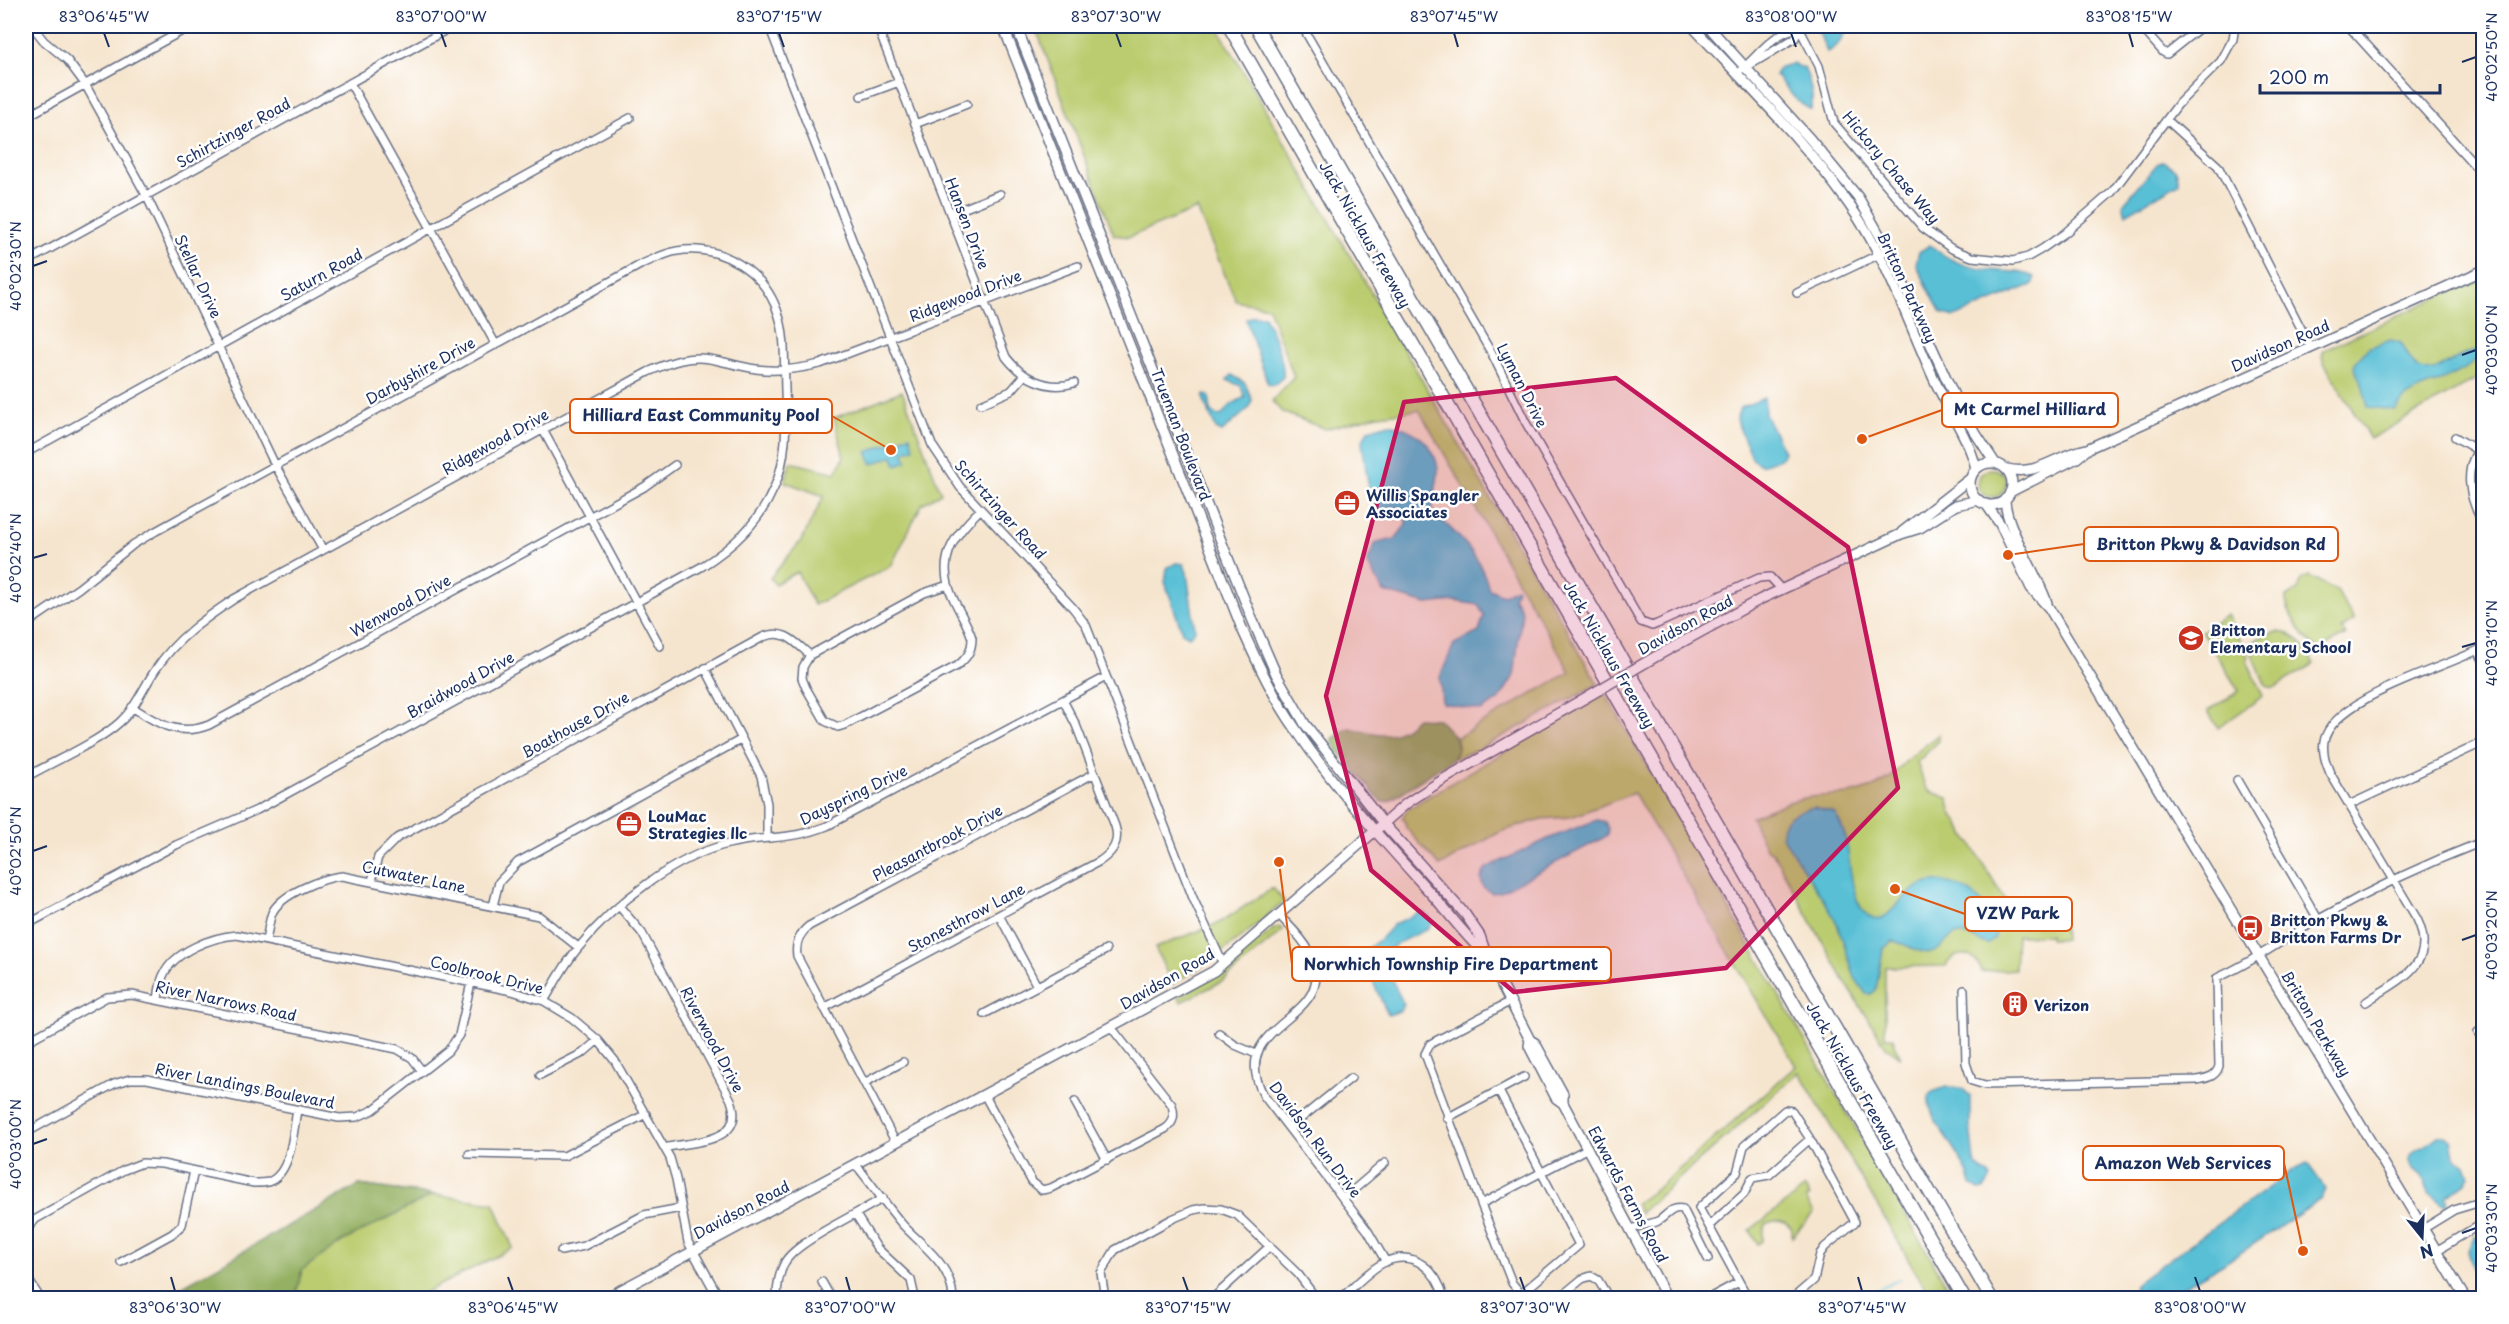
<svg xmlns="http://www.w3.org/2000/svg" width="2509" height="1324" font-family="'Playpen Sans',sans-serif">
	<rect width="100%" height="100%" fill="#fff"/>
	<filter id="ink" filterUnits="userSpaceOnUse"><feTurbulence type="fractalNoise" baseFrequency=".0167" numOctaves="2"/><feDisplacementMap in="SourceGraphic" scale="12" xChannelSelector="R" yChannelSelector="G"/><feConvolveMatrix kernelMatrix="1 2 1 2 8 2 1 2 1" color-interpolation-filters="sRGB"/></filter>
	<filter id="wash" filterUnits="userSpaceOnUse"><feTurbulence type="fractalNoise" baseFrequency=".008" numOctaves="4" result="noise"/><feDisplacementMap in="SourceGraphic" scale="24" xChannelSelector="R" yChannelSelector="G"/><feGaussianBlur stdDeviation="1.35" result="paint"/><feColorMatrix in="noise" values="0 0 0 0 0 0 0 0 0 0 0 0 0 0 0 0 0 1.4 0 .05"/><feComposite in="paint" operator="in"/></filter>
	<g filter="url(#wash)">
		<rect width="100%" height="100%" fill="#f6e5ce"/>
		<path fill="#bbcc6f" stroke="#6b7e66" stroke-width="1.5" d="M1035 26H1217L1598 684 1479 749 1453 759 1458 747 1456 738 1570 672 1419 410 1378 415 1325 429 1282 412 1272 401 1294 377 1268 307 1236 301 1197 209 1129 237 1114 235Z
			M2483 276V375L2370 439 2324 363 2322 356 2324 350Z
			M902 391 941 493 922 504 891 566 814 605 797 572 775 584 770 578 801 541 824 496 785 482 790 462 836 473 844 457 834 418Z
			M1978 483a14 14 0 1 1 28 0a14 14 0 1 1-28 0Z
			M2309 576 2337 591 2354 620 2342 629 2346 635 2319 650C2307 644 2285 611 2286 597L2298 590 2302 579Z
			M2227 615 2249 657 2247 661 2263 696 2218 728 2208 711 2239 691 2201 631Z
			M2277 632C2299 633 2304 647 2314 664L2274 688 2266 686 2248 644 2265 635Z
			M1605 693 1905 1214 1954 1298H1931L1799 1072 1640 1213 1635 1204 1659 1187 1796 1066 1634 793 1571 817 1541 819 1500 832 1440 866 1406 828 1405 820 1402 818 1406 811 1424 799Z
			M1939 734V741L1917 762 1925 786 1929 791 1948 798 1952 813 2009 906 2061 903 2064 939H2050V935L2017 936 2015 969 1981 972C1977 953 1956 948 1946 966L1885 967V1037H1894V1045L1901 1057 1886 1047 1844 980 1773 853 1766 849 1751 817 1789 802 1809 797 1850 794 1873 787 1890 778 1907 760Z
			M1273 888 1284 901C1247 934 1216 959 1172 984L1155 948 1219 923Z
			M1280 927 1283 930 1223 981 1181 1002 1178 997C1213 978 1243 956 1273 929Z
			M359 1185 494 1203 513 1248 414 1298H207Z
			M1805 1188 1810 1196 1806 1199 1814 1213 1792 1237V1229C1784 1218 1776 1219 1765 1224L1762 1241 1758 1244 1750 1230Z"/>
		<path fill="#94b062" stroke="#587060" stroke-width="1.5" d="M1417 718 1438 719 1456 738 1458 747 1453 759 1389 801 1381 802 1335 747 1332 739 1349 728C1378 734 1395 742 1417 718Z
			M359 1185 433 1195 343 1241 302 1270 295 1298H271L253 1292 241 1298H162Z"/>
		<path fill="#58bfd5" stroke="#3a779a" stroke-width="1.5" d="M1816 26H1846C1844 37 1838 48 1827 52Z
			M1792 64 1804 68C1809 78 1815 100 1811 110L1798 102 1775 75 1780 67Z
			M2163 161 2176 170 2179 183 2126 214 2123 205 2125 202 2157 164Z
			M1930 245C1953 264 1972 269 2001 271 2012 272 2023 271 2034 277V284L1955 317 1942 313 1935 302 1916 264 1919 252Z
			M1253 316H1264C1272 330 1285 362 1283 377L1274 385 1268 384 1247 323 1246 319Z
			M2391 340 2401 343C2406 350 2410 360 2416 367 2434 383 2463 345 2482 351 2472 374 2428 383 2408 396 2403 399 2399 405 2395 410L2368 407 2362 384 2354 368 2355 363 2368 348Z
			M1232 375 1245 383 1252 400 1249 408 1222 432 1216 429 1203 398 1204 395 1209 396 1211 411 1215 415 1221 416 1232 404 1245 397 1241 386 1227 380Z
			M1764 398 1765 414 1784 452 1781 458 1761 465 1753 460 1736 420 1740 408Z
			M1389 424C1413 428 1434 442 1438 469 1439 482 1432 497 1432 511 1458 536 1479 551 1489 589L1503 595 1516 588 1517 590 1513 597 1522 611 1514 676 1499 700 1481 711 1442 703 1440 677 1454 644 1479 632 1484 615 1478 605 1454 601 1427 604 1384 592 1367 563 1376 543 1395 539 1406 525 1405 512 1396 507 1378 511 1369 490 1362 442 1368 430Z
			M910 435 914 448 904 452 907 461 896 465 893 456 872 464 867 452Z
			M1176 563 1184 564 1187 573 1195 630 1189 636 1182 632 1165 582 1167 568Z
			M1815 807 1835 813C1840 821 1843 829 1846 839 1851 859 1849 922 1882 919 1896 909 1908 889 1925 884 1955 873 2000 906 1995 938L1988 944C1977 942 1967 933 1956 935 1945 938 1941 953 1929 953 1917 953 1905 943 1893 941L1883 949 1876 990 1871 994H1866L1855 978 1838 926 1827 905 1782 836C1780 817 1799 810 1815 807Z
			M1597 820 1605 822 1608 829 1607 835 1603 838 1500 892 1492 893 1483 887 1481 878 1486 868 1550 838Z
			M1421 912 1429 916 1432 922 1430 927C1416 937 1387 942 1383 961L1404 1005 1400 1011 1388 1015 1364 962V951L1380 939 1394 924Z
			M1946 1087 1962 1088 1970 1096V1125L1974 1162 1977 1167 1989 1174 1991 1179 1984 1189 1979 1190 1971 1185C1966 1156 1926 1120 1929 1097L1932 1092Z
			M2445 1135 2451 1140 2454 1156 2466 1165 2470 1176 2465 1184 2446 1196 2448 1204 2445 1206 2429 1193 2422 1176 2412 1167 2410 1161V1155L2415 1150 2425 1146 2438 1136Z
			M2307 1163 2326 1189 2322 1199 2228 1261 2164 1298H2140L2133 1286 2139 1281 2293 1170Z
			M2475 1236 2483 1248V1288L2473 1269 2468 1250Z"/>
		<g fill="none" stroke-linecap="round" stroke-linejoin="round">
			<path stroke="#58bfd5" stroke-width="1.5" d="M1862 1298 1900 1279"/>
		</g>
	</g>
	<g filter="url(#ink)">
		<g fill="none" stroke-linecap="round" stroke-linejoin="round">
			<defs>
				<path id="minor" d="M32 26 44 41 67 60 85 84 146 195 275 465 323 550
					M769 26 932 445 960 487 1073 608 1086 625 1193 898 1223 964
					M877 26 1006 357C1022 378 1047 391 1074 383
					M1302 26 1492 354 1526 423 1641 622 1652 626 1657 624 1759 578 1770 577 1781 589
					M1798 26 1819 66 1834 123 1923 228 1952 249 1972 257 2013 261 2028 257 2042 249 2065 233 2112 192 2179 103 2221 61 2233 39 2235 26
					M2140 26 2163 52 2167 54 2202 26
					M880 34 902 26
					M1750 65 1795 38 1799 28
					M1742 69C1761 53 1773 32 1799 28
					M350 83 496 345
					M861 96 899 82
					M26 117 191 26
					M2167 120 2218 166 2311 348
					M915 124 967 104
					M950 214 1000 194
					M26 262 453 26
					M1797 293 1882 253
					M981 404 1011 391 1024 376
					M543 430 660 646
					M2455 437 2477 450
					M2484 443C2461 467 2469 499 2484 525
					M26 453 630 118
					M948 585 924 593 810 655 803 667 802 678 806 688 825 721 838 727 845 725 957 666C967 658 972 651 972 638 968 625 960 613 954 600 935 562 952 537 980 510
					M26 624 79 588 134 544 156 531 642 264C654 259 665 253 677 251 722 244 766 272 779 316 786 338 784 365 785 389 786 422 788 457 774 488 759 523 733 547 701 567L257 810 176 845 26 925
					M2478 650 2484 662
					M705 668 761 776 767 804V838
					M132 707C158 724 179 737 209 725L644 487 675 465
					M26 777C54 761 97 743 120 722 136 708 144 686 156 669 176 639 204 619 234 599L648 372C670 362 691 354 715 360 729 363 742 367 756 369 777 372 799 369 820 364L1078 266
					M2237 780 2318 919
					M2349 805 2484 742
					M372 881 378 857 397 838 763 637C784 628 795 642 810 655
					M493 906 499 882 518 862 742 739
					M619 906 642 933 731 1100C747 1144 691 1141 664 1148
					M999 915 1037 986
					M1279 915C1289 926 1302 937 1309 951 1346 1022 1222 1019 1264 1096L1368 1231 1386 1262
					M266 941C268 932 269 921 272 913 281 894 322 878 342 876L539 916 578 947
					M1964 990 1966 1063 1972 1081 1985 1085 2197 1080C2207 1078 2216 1077 2219 1066L2217 978C2254 962 2286 937 2321 918 2374 888 2427 863 2484 841
					M158 1000C159 992 160 983 163 976 174 951 212 937 237 935L512 991 544 1001 572 1018 598 1040 615 1061 670 1158 676 1179 688 1242 693 1251
					M544 1001C555 983 565 963 579 947 614 904 674 857 728 844 764 835 791 841 827 826L1106 677
					M2366 1002C2398 980 2439 965 2417 919L2330 773C2326 763 2322 753 2324 741 2334 696 2447 668 2484 647
					M824 1008 1100 861C1113 852 1120 842 1115 826L1076 725 1063 700
					M984 1014 1106 950
					M2478 1032 2484 1043
					M1219 1033 1235 1045 1256 1054
					M26 1042 107 997 132 995 397 1049 412 1058 422 1071
					M540 1075 583 1053 598 1040
					M864 1083 903 1062
					M1499 1091 1579 1245 1521 1294 1512 1283 1481 1204 1425 1054 1430 1044 1511 1001
					M985 1096 1032 1182 1042 1190 1051 1188 1165 1129C1174 1123 1175 1116 1172 1105L1111 1027
					M1075 1102 1107 1160
					M1447 1118 1524 1077
					M1289 1128 1351 1078
					M26 1133 114 1084 130 1079H147L339 1118 357 1117 373 1110 448 1051 459 1035 471 983
					M896 1143 797 956C795 943 799 934 809 926L1095 773
					M469 1154 564 1156 646 1114
					M856 1165C872 1184 886 1205 902 1224 923 1247 951 1263 953 1298
					M1343 1199 1385 1163
					M1481 1204 1588 1148
					M856 1215 877 1248 911 1280 915 1298
					M1710 1225 1744 1194 1752 1178 1769 1175 1810 1139
					M2423 1229 2454 1210 2484 1201
					M26 1230 36 1219 124 1170 142 1163 162 1164 254 1183C258 1183 265 1183 268 1182 292 1174 293 1131 297 1110
					M1630 1230C1641 1224 1650 1225 1658 1221 1667 1216 1671 1206 1683 1209L1708 1259
					M561 1251 584 1246 644 1215 681 1208
					M2436 1251 2484 1222
					M121 1262 172 1234 182 1225 194 1171
					M26 1276 40 1298
					M822 1282 831 1298
					M777 1298C777 1286 779 1273 785 1262 797 1241 860 1213 883 1198
					M1105 1298 1101 1273 1115 1250 1172 1219 1193 1210 1204 1208 1221 1209 1237 1215 1298 1274 1316 1298
					M1213 1298 1270 1246
					M1341 1298C1353 1288 1371 1268 1385 1262 1415 1249 1437 1271 1444 1298
					M1559 1298 1582 1279 1591 1276 1598 1280 1609 1298
					M1709 1298 1739 1282
					M1748 1298 1699 1208 1737 1173 1744 1146 1785 1110 1792 1111 1810 1139 1855 1222 1825 1247 1820 1254 1814 1280 1793 1298"/>
				<path id="tertiary" d="M2349 26 2484 175
					M693 1251 719 1298"/>
				<path id="secondary" d="M1003 26 1243 631C1258 664 1274 698 1295 728 1333 786 1380 837 1426 888 1446 909 1463 934 1484 953
					M1016 26 1253 621 1276 674 1305 724 1383 823 1465 914 1480 936 1486 954 1530 1040 1535 1043 1563 1094V1103L1667 1298
					M1692 26C1745 83 1803 139 1848 203 1886 255 1907 320 1934 379 1946 406 1971 442 1976 469
					M1708 26 1810 139 1858 197 1888 250 1961 411 1995 463
					M1970 484a21 21 0 1 1 42 0a21 21 0 1 1-42 0Z
					M2007 469C2040 476 2055 455 2087 449
					M2010 492 2077 458 2089 448 2484 270
					M2005 499C2005 527 2037 573 2047 603
					M1986 504 2000 524 2031 588 2049 608 2465 1298
					M1902 532 1971 478
					M1655 657 1761 599 1901 534 1920 528 1956 505 1979 500
					M1530 1040 1529 1046 1556 1098 1563 1103
					M606 1298 1214 971 1407 803 1444 779 1585 698"/>
				<path id="motorway" d="M1229 26 1964 1298
					M1256 26 1991 1298"/>
			</defs>
			<use href="#minor" stroke="#686f85" stroke-width="10"/>
			<use href="#tertiary" stroke="#686f85" stroke-width="11"/>
			<use href="#secondary" stroke="#686f85" stroke-width="12"/>
			<use href="#motorway" stroke="#686f85" stroke-width="15"/>
			<use href="#minor" stroke="#fff" stroke-width="7"/>
			<use href="#tertiary" stroke="#fff" stroke-width="8"/>
			<use href="#secondary" stroke="#fff" stroke-width="9"/>
			<use href="#motorway" stroke="#fff" stroke-width="12"/>
			<defs>
				<path id="secondary-bridge" d="M1585 698 1655 657"/>
			</defs>
			<use href="#secondary-bridge" stroke="#686f85" stroke-width="12" stroke-linecap="butt"/>
			<use href="#secondary-bridge" stroke="#fff" stroke-width="9"/>
		</g>
	</g>
	<path fill="#c2185b" fill-opacity="0.2" stroke="#c2185b" stroke-width="4.5" stroke-linejoin="round" d="M1616 378 1848 547 1898 788 1726 968 1514 992 1371 870 1326 696 1404 402Z"/>
	<path fill="none" stroke="#1b2f5e" stroke-width="2" d="M104 33 109 47M441 33 446 47M779 33 784 47M1116 33 1121 47M1454 33 1458 47M1791 33 1796 47M2129 33 2133 47M2462 62 2476 57M33 266 47 261M2462 355 2476 350M33 558 47 554M2462 647 2476 643M33 851 47 846M2462 940 2476 935M33 1144 47 1139M2462 1233 2476 1228M171 1277 175 1291M508 1277 513 1291M846 1277 850 1291M1183 1277 1188 1291M1520 1277 1525 1291M1858 1277 1862 1291M2195 1277 2200 1291"/>
	<defs>
		<symbol id="office-disc" viewBox="-11 -11 22 22"><circle r="9.5" fill="#c8321e" stroke="#fff"/><path d="M-6-3h4V-5.5h4V-3h4V5H-6ZM-1-4.5V-3h2v-1.5ZM-6 0V1H6V0Z" fill="#fff"/></symbol>
		<symbol id="school-disc" viewBox="-11 -11 22 22"><circle r="9.5" fill="#c8321e" stroke="#fff"/><path d="M0-5L7-2L0 1L-7-2ZM-4 1L0 2.5L4 1V4Q0 6-4 4Z" fill="#fff"/></symbol>
		<symbol id="bus-disc" viewBox="-11 -11 22 22"><circle r="9.5" fill="#c8321e" stroke="#fff"/><path d="M-5-6H5V4H4V6H2V4H-2V6H-4V4H-5ZM-3.5-4V0h7V-4ZM-3.5 1.2v1.5H-2V1.2ZM2 1.2v1.5H3.5V1.2Z" fill="#fff"/></symbol>
		<symbol id="building-disc" viewBox="-11 -11 22 22"><circle r="9.5" fill="#c8321e" stroke="#fff"/><path d="M-4-6H4V6H1V3H-1V6H-4ZM-2.5-4.3h1.7v1.8h-1.7ZM.8-4.3h1.7v1.8H.8ZM-2.5-1h1.7V.8h-1.7ZM.8-1h1.7V.8H.8Z" fill="#fff"/></symbol>
	</defs>
	<g fill-rule="evenodd">
		<use href="#office-disc" x="1332" y="488" width="30" height="30"/>
		<use href="#school-disc" x="2176" y="623" width="30" height="30"/>
		<use href="#office-disc" x="614" y="809" width="30" height="30"/>
		<use href="#bus-disc" x="2235" y="913" width="30" height="30"/>
		<use href="#building-disc" x="2000" y="989" width="30" height="30"/>
	</g>
	<g text-anchor="middle" dominant-baseline="central" stroke-width="5" stroke-linejoin="round" paint-order="stroke">
		<g font-size="15" fill="#1b2f5e" stroke="#fff">
			<text transform="translate(233 132) rotate(-29)">Schirtzinger Road</text>
			<text transform="translate(1892 167) rotate(50)">Hickory Chase Way</text>
			<text transform="translate(968 223) rotate(69)">Hansen Drive</text>
			<text transform="translate(1366 234) rotate(60)">Jack Nicklaus Freeway</text>
			<text transform="translate(321 274) rotate(-29)">Saturn Road</text>
			<text transform="translate(199 276) rotate(65)">Stellar Drive</text>
			<text transform="translate(1908 287) rotate(65)">Britton Parkway</text>
			<text transform="translate(965 295) rotate(-21)">Ridgewood Drive</text>
			<text transform="translate(2280 345) rotate(-24)">Davidson Road</text>
			<text transform="translate(420 370) rotate(-29)">Darbyshire Drive</text>
			<text transform="translate(1523 385) rotate(63)">Lyman Drive</text>
			<text transform="translate(1182 434) rotate(69)">Trueman Boulevard</text>
			<text transform="translate(495 441) rotate(-29)">Ridgewood Drive</text>
			<text transform="translate(1001 509) rotate(48)">Schirtzinger Road</text>
			<text transform="translate(400 605) rotate(-29)">Wenwood Drive</text>
			<text transform="translate(1685 624) rotate(-29)">Davidson Road</text>
			<text transform="translate(1610 654) rotate(60)">Jack Nicklaus Freeway</text>
			<text transform="translate(460 684) rotate(-29)">Braidwood Drive</text>
			<text transform="translate(575 724) rotate(-29)">Boathouse Drive</text>
			<text transform="translate(853 794) rotate(-26)">Dayspring Drive</text>
			<text transform="translate(937 842) rotate(-28)">Pleasantbrook Drive</text>
			<text transform="translate(414 876) rotate(12)">Cutwater Lane</text>
			<text transform="translate(966 917) rotate(-28)">Stonesthrow Lane</text>
			<text transform="translate(487 974) rotate(14)">Coolbrook Drive</text>
			<text transform="translate(1167 978) rotate(-30)">Davidson Road</text>
			<text transform="translate(226 1000) rotate(12)">River Narrows Road</text>
			<text transform="translate(2317 1023) rotate(59)">Britton Parkway</text>
			<text transform="translate(713 1039) rotate(62)">Riverwood Drive</text>
			<text transform="translate(1853 1075) rotate(60)">Jack Nicklaus Freeway</text>
			<text transform="translate(245 1085) rotate(11)">River Landings Boulevard</text>
			<text transform="translate(1316 1139) rotate(53)">Davidson Run Drive</text>
			<text transform="translate(1629 1194) rotate(62)">Edwards Farms Road</text>
			<text transform="translate(741 1209) rotate(-28)">Davidson Road</text>
		</g>
		<g font-size="15" font-weight="bold" fill="#1b2f5e" stroke="#fff" text-anchor="start">
			<text x="1366" y="494">Willis Spangler<tspan x="1366" dy="17">Associates</tspan></text>
			<text x="2210" y="629">Britton<tspan x="2210" dy="17">Elementary School</tspan></text>
			<text x="648" y="815">LouMac<tspan x="648" dy="17">Strategies llc</tspan></text>
			<text x="2270" y="919">Britton Pkwy &amp;<tspan x="2270" dy="17">Britton Farms Dr</tspan></text>
			<text x="2034" y="1004">Verizon</text>
		</g>
	</g>
	<path fill="none" stroke="#de5710" stroke-width="2" d="M1862 439L1942 410M891 450L832 416M2008 555L2084 544M1895 889L1965 914M1279 862L1292 964M2303 1251L2284 1163"/>
	<g fill="#de5710" stroke="#fff" stroke-width="2">
		<circle cx="1862" cy="439" r="6"/>
		<circle cx="891" cy="450" r="6"/>
		<circle cx="2008" cy="555" r="6"/>
		<circle cx="1895" cy="889" r="6"/>
		<circle cx="1279" cy="862" r="6"/>
		<circle cx="2303" cy="1251" r="6"/>
	</g>
	<g fill="#fff" stroke="#de5710" stroke-width="2">
		<rect x="1942" y="393" width="176" height="34" rx="6"/>
		<rect x="570" y="399" width="262" height="34" rx="6"/>
		<rect x="2084" y="527" width="254" height="34" rx="6"/>
		<rect x="1965" y="897" width="107" height="34" rx="6"/>
		<rect x="1292" y="947" width="319" height="34" rx="6"/>
		<rect x="2083" y="1146" width="201" height="34" rx="6"/>
	</g>
	<g font-size="16" text-anchor="middle" font-weight="bold" fill="#1b2f5e">
		<text x="2030" y="415">Mt Carmel Hilliard</text>
		<text x="701" y="421">Hilliard East Community Pool</text>
		<text x="2211" y="550">Britton Pkwy &amp; Davidson Rd</text>
		<text x="2018" y="919">VZW Park</text>
		<text x="1451" y="970">Norwhich Township Fire Department</text>
		<text x="2183" y="1169">Amazon Web Services</text>
	</g>
	<rect width="2509" height="1324" fill="none" stroke="#fff" stroke-width="66"/>
	<g transform="translate(2422 1237) rotate(162)" stroke="#ffffff" stroke-width="4.5" paint-order="stroke">
	<path d="M0-4.5L10 22L0 15L-10 22Z" fill="#1b2f5e"/>
	<text y="-9" font-size="16" font-weight="bold" text-anchor="middle" fill="#1b2f5e">N</text>
	</g>
	<path d="M2260 84v9h180v-9" fill="none" stroke="#1b2f5e" stroke-width="3"/>
	<text x="2269" y="84" font-size="18" fill="#1b2f5e" stroke="#ffffff" stroke-width="4.5" paint-order="stroke">200 m</text>
	<rect x="33" y="33" width="2443" height="1258" fill="none" stroke="#1b2f5e" stroke-width="2"/>
	<g font-size="15" text-anchor="middle" fill="#1b2f5e">
		<text x="104" y="22">83°06'45"W</text>
		<text x="441" y="22">83°07'00"W</text>
		<text x="779" y="22">83°07'15"W</text>
		<text x="1116" y="22">83°07'30"W</text>
		<text x="1454" y="22">83°07'45"W</text>
		<text x="1791" y="22">83°08'00"W</text>
		<text x="2129" y="22">83°08'15"W</text>
		<text transform="translate(2492 57) rotate(-90)" y="5">40°02'50"N</text>
		<text transform="translate(16 266) rotate(-90)" y="5">40°02'30"N</text>
		<text transform="translate(2492 350) rotate(-90)" y="5">40°03'00"N</text>
		<text transform="translate(16 558) rotate(-90)" y="5">40°02'40"N</text>
		<text transform="translate(2492 643) rotate(-90)" y="5">40°03'10"N</text>
		<text transform="translate(16 851) rotate(-90)" y="5">40°02'50"N</text>
		<text transform="translate(2492 935) rotate(-90)" y="5">40°03'20"N</text>
		<text transform="translate(16 1144) rotate(-90)" y="5">40°03'00"N</text>
		<text transform="translate(2492 1228) rotate(-90)" y="5">40°03'30"N</text>
		<text x="175" y="1313">83°06'30"W</text>
		<text x="513" y="1313">83°06'45"W</text>
		<text x="850" y="1313">83°07'00"W</text>
		<text x="1188" y="1313">83°07'15"W</text>
		<text x="1525" y="1313">83°07'30"W</text>
		<text x="1862" y="1313">83°07'45"W</text>
		<text x="2200" y="1313">83°08'00"W</text>
	</g>
</svg>
